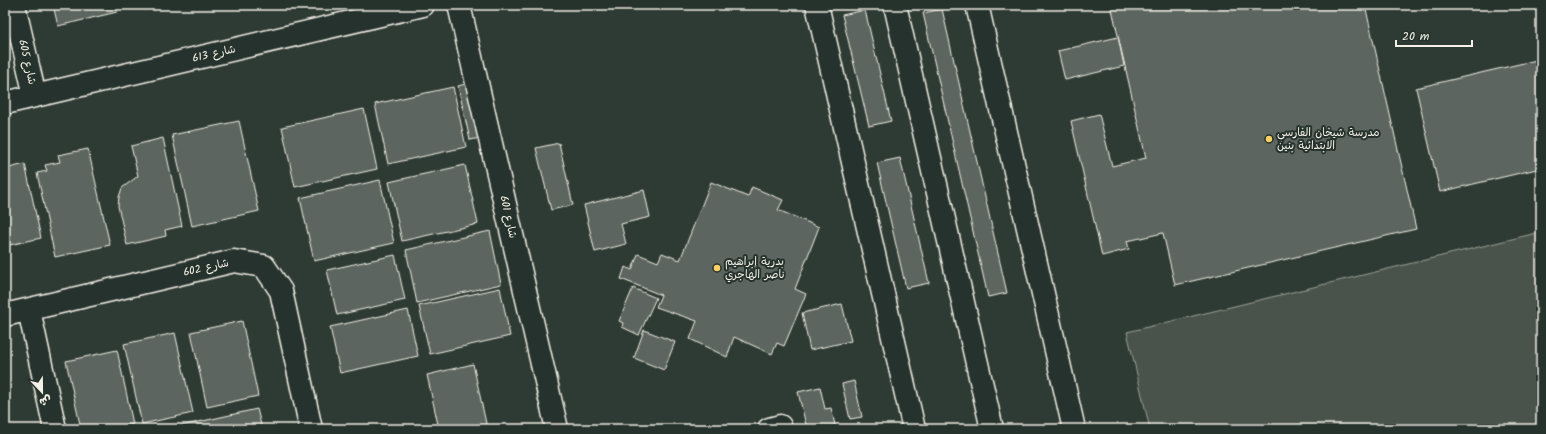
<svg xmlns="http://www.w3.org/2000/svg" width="1546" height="434" font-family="Kalam,'Playpen Sans Arabic',sans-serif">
	<rect width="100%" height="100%" fill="#2e3b34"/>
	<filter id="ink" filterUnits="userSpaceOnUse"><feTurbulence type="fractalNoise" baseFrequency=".025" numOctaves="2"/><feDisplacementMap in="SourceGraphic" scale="8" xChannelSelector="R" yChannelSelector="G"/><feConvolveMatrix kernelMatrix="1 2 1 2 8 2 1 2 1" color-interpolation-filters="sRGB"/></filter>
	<g filter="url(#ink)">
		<path fill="#48524c" stroke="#9ea29a" d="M1541 232V429H1150L1127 332Z"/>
		<path fill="#5c655e" stroke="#f4f1e8" d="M53 5H116L117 12 58 26Z
			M143 5H164L144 10Z
			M1111 5H1365L1416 229 1175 285 1163 233 1127 241 1129 249 1102 256 1071 121 1099 114 1112 166 1146 158Z
			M942 9 1007 293 988 297 923 13Z
			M865 10 891 121 869 126 842 15Z
			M1118 37 1124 66 1065 80 1058 51Z
			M1541 59V168L1440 192 1416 88Z
			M473 82 486 137 470 140 458 86Z
			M453 87 466 147 388 164 375 104Z
			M364 109 377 169 295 187 282 127Z
			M239 121 259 211 192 226 172 135Z
			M163 138 182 226 165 230 166 236 127 245 118 206 119 197 122 188 138 176 131 146Z
			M559 143 573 205 551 210 536 148Z
			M88 149 110 245 55 257 37 173 47 171 45 165 60 162 58 155Z
			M900 158 929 283 906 288 877 163Z
			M25 164 41 238 5 246V169Z
			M465 165 478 224 402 241 389 182Z
			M380 180 394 243 314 261 300 198Z
			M711 182 748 197 752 187 783 200 778 210 819 227 795 289 806 294 784 346 777 343 772 354 734 337 727 357 690 339 697 321 656 307 661 295 621 279 625 267 632 270 638 254 658 262 662 253 680 260Z
			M644 190 650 217 621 224 626 244 595 252 584 205Z
			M490 231 501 284 417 303 406 250Z
			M395 255 405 300 337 315 327 270Z
			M500 288 510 336 430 354 419 306Z
			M633 288 656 298 639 335 622 327 623 323 619 321Z
			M842 304 851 341 810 350 802 313Z
			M408 310 418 356 340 373 330 327Z
			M242 321 258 396 207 407 191 332Z
			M644 330 675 342 664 370 634 358Z
			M175 333 193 413 142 424 124 344Z
			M117 350 133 424 109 429H81L66 361Z
			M473 364 487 428 439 429 427 375Z
			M854 381 862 417 850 419 842 384Z
			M820 387 825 409 831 408 835 425 818 429H807L798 392Z
			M5 407 10 429H5Z
			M257 409 262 429H176V427Z
			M370 425 371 429H350Z"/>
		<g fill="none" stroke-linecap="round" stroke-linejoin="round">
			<defs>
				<path id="minor" d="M14 5 35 96
					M459 5 557 429
					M817 5 914 429
					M895 5 992 429
					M977 5 1074 429
					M5 103 423 5
					M29 310 55 429
					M5 315 234 261 264 266 281 291 311 429
					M769 429 780 426"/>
			</defs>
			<use href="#minor" stroke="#f4f1e8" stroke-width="25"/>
			<use href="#minor" stroke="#26332d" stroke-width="22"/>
		</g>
	</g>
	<g fill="#ffd166" stroke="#26332d" stroke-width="1.5">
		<circle cx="1269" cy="139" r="4"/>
		<circle cx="717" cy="268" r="4"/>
	</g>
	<g text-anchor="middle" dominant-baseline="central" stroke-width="4" stroke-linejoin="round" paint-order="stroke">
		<g font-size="11" fill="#f4f1e8" stroke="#26332d">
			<text transform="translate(214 54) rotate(-13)">شارع 613</text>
			<text transform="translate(27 62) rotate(77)">شارع 605</text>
			<text transform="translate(508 217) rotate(77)">شارع 601</text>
			<text transform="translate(206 268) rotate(-13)">شارع 602</text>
		</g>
		<g font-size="11" fill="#f4f1e8" stroke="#26332d" text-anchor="start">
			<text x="1277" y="133">مدرسة شيخان الفارسي<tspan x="1277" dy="13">الابتدائية بنين</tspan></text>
			<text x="725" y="262">بدرية إبراهيم<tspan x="725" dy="13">ناصر الهاجري</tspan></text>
		</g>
	</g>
	<rect width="1546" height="434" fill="none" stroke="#26332d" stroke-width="20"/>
	<rect x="10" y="10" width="1526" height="414" fill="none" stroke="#f4f1e8" stroke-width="1.5" filter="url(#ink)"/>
	<g transform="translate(42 392) rotate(158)" stroke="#26332d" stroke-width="3" paint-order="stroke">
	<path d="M0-3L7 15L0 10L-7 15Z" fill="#f4f1e8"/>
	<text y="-6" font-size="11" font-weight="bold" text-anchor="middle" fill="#f4f1e8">ش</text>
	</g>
	<path d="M1396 40v6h76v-6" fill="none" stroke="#f4f1e8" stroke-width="2"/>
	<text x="1402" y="40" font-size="12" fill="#f4f1e8" stroke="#26332d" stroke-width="3" paint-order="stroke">20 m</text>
</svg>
